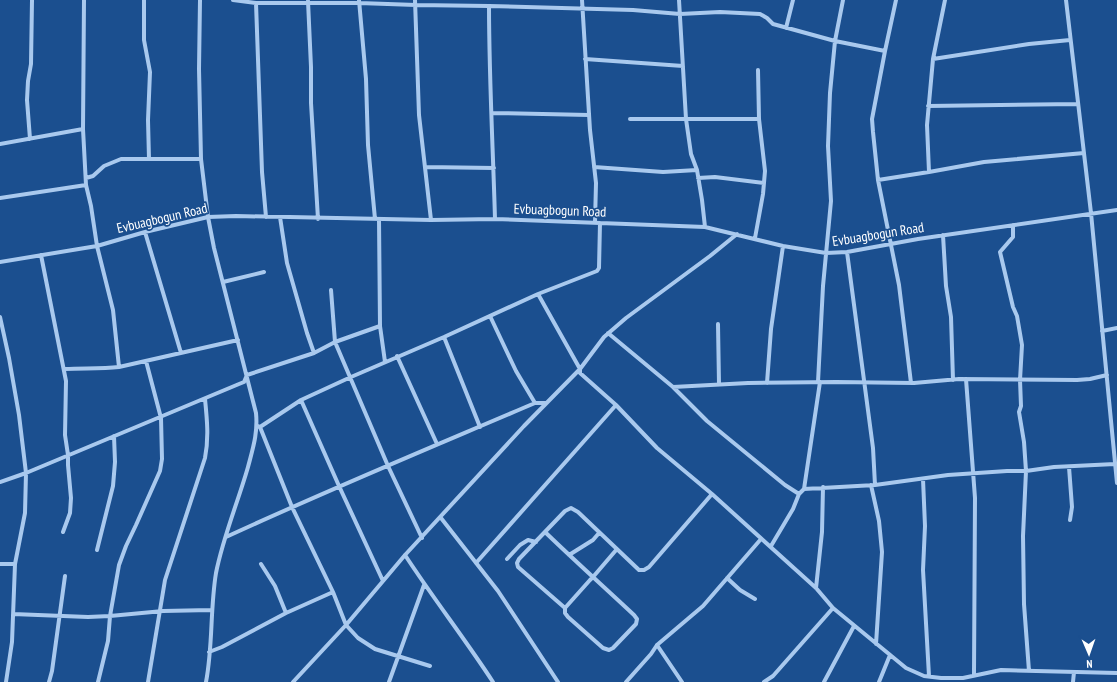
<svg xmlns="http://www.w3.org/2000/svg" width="1117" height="682" font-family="'PT Sans Narrow',sans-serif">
	<rect width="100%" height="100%" fill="#1b4f8f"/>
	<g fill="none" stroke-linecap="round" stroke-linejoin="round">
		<path stroke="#a9c9ee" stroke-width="4" d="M84 0 83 129 86 185 91 206 97 246 113 310 119 367
			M144 0V40L150 72 148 120 149 159
			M200 0 199 69 201 159 208 217 214 248 256 413C258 433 253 448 248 467 238 502 223 537 216 573 210 609 213 646 206 682
			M233 0 256 3H359L416 5 489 6 633 10 680 14 720 12 760 14 767 18 773 24 835 41 885 51 872 119 873 132 878 180 899 285 911 383
			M359 0 366 79 368 145 375 219
			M415 0 419 115 431 220
			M582 0 590 130 596 183 595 222
			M679 0 686 119 691 154 697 170 702 200 705 227
			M1066 0 1091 213 1117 483
			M308 1 311 67V103L318 219
			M256 3 262 172 266 217
			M489 6C489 77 493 148 495 219
			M786 28 793 0
			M885 51 896 0
			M585 59 683 66
			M933 59 1029 44 1070 40
			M928 106 1078 104
			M493 113 589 115
			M630 119H759L758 70
			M30 139 27 100 28 81 31 64 32 0
			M0 144 83 129
			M425 167 494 168
			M594 167 663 172 697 170
			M929 172 927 125 933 59 945 0
			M86 178 93 176 104 166 121 159H201
			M698 178 715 177 764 183
			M878 180 929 172 984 162 1084 153
			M0 198 86 185
			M280 217 287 263 307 333 314 353
			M379 219 380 326 385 362
			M1013 225V237L1000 252 1013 307 1017 316 1022 345 1020 380 1021 406 1019 412 1024 442 1026 471 1023 536 1024 604 1029 671
			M145 232 181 353
			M737 234 710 256 626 318 604 337 580 369V373L616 405 657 448 712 494 816 588 833 608 906 668 924 676 941 678H963L1001 670 1117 673
			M943 235 946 286 951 317 953 380
			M755 238 763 194 765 171 759 119
			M847 252 873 448 875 485
			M41 255 66 381 65 435 68 455V465L71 498 70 513 63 532
			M0 262 97 246 145 232 208 217 236 216 431 220 495 219 705 227 783 246 826 253 847 252 918 239 1117 210
			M223 282 264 272
			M331 290 335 342 388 466 422 538
			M490 316 516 371 535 403
			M0 317 9 358 19 415 26 473 25 513 15 564 12 642 6 682
			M718 324 719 384
			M1102 331 1117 328
			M608 333 673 387 748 383 836 382 914 383 959 379 1077 380 1090 379 1107 375
			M444 337 480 427
			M397 356 437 444
			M65 369C83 368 101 369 119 367L238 340
			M966 379 975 498 974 675
			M818 382 823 286 831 201 828 146 830 93 835 41 843 0
			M767 383 771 329 783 246
			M673 387 707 421 785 485 799 494 804 489 875 485 948 475 1007 471H1026L1054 467 1115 464
			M301 400 339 486 383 581
			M258 426 260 427 292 507 333 592 346 625 358 638 375 649 430 666
			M260 427 301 400 351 377 444 337 538 294 597 271 599 268 600 223
			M1069 467 1072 507 1070 520
			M923 479 925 526 923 570 929 676
			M0 482 26 473 239 384 244 382 247 375 314 353 335 342 380 326
			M871 485 879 521 882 552 876 644
			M804 489 820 382
			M441 518 498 591 558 682
			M545 532C574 560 604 587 634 615L637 619 636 624 613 648 609 650 603 648 568 617 565 613V608L590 580 593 577 617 549
			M226 537C328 490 432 447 535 403H546
			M771 546 793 509 799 494
			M97 550 113 486 115 462 114 436
			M405 555C433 598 465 639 493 682
			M569 555 593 540 599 533
			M507 559 520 545 528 540 536 542
			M476 563 616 405
			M0 564H15
			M261 564 275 586 286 613
			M727 578 740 590 755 599
			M816 588 822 532 823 487
			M565 608 518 567 517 563 519 559 565 511 571 508 578 512 639 570H644L649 567 712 494
			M13 614 88 617 110 616 163 611 211 610
			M657 645 682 682
			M209 652 222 647 286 613 333 592
			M49 682 52 671 65 576
			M98 682 108 641 110 616 119 565 126 546 136 525 160 471 162 459 161 418 146 361
			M148 682 165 580 205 458C209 438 207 419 205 399
			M293 682 346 625 405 555 524 426 580 369 538 294
			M389 682 424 585
			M626 682 651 654 657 645 703 606 761 539
			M764 682 773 676 833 608
			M824 682 854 626
			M879 682 890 655
			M1073 682 1074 672"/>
	</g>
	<g text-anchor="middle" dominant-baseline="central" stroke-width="3.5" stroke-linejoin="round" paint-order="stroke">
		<g font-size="14" fill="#fff" stroke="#1b4f8f">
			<text transform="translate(560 210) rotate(2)">Evbuagbogun Road</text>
			<text transform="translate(162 218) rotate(-13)">Evbuagbogun Road</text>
			<text transform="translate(878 234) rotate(-9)">Evbuagbogun Road</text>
		</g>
	</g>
	<g transform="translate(1089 654) rotate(178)" stroke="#1b4f8f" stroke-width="3" paint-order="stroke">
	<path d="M0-3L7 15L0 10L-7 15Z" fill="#ffffff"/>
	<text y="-6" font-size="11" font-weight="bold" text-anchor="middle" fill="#ffffff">N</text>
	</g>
</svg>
